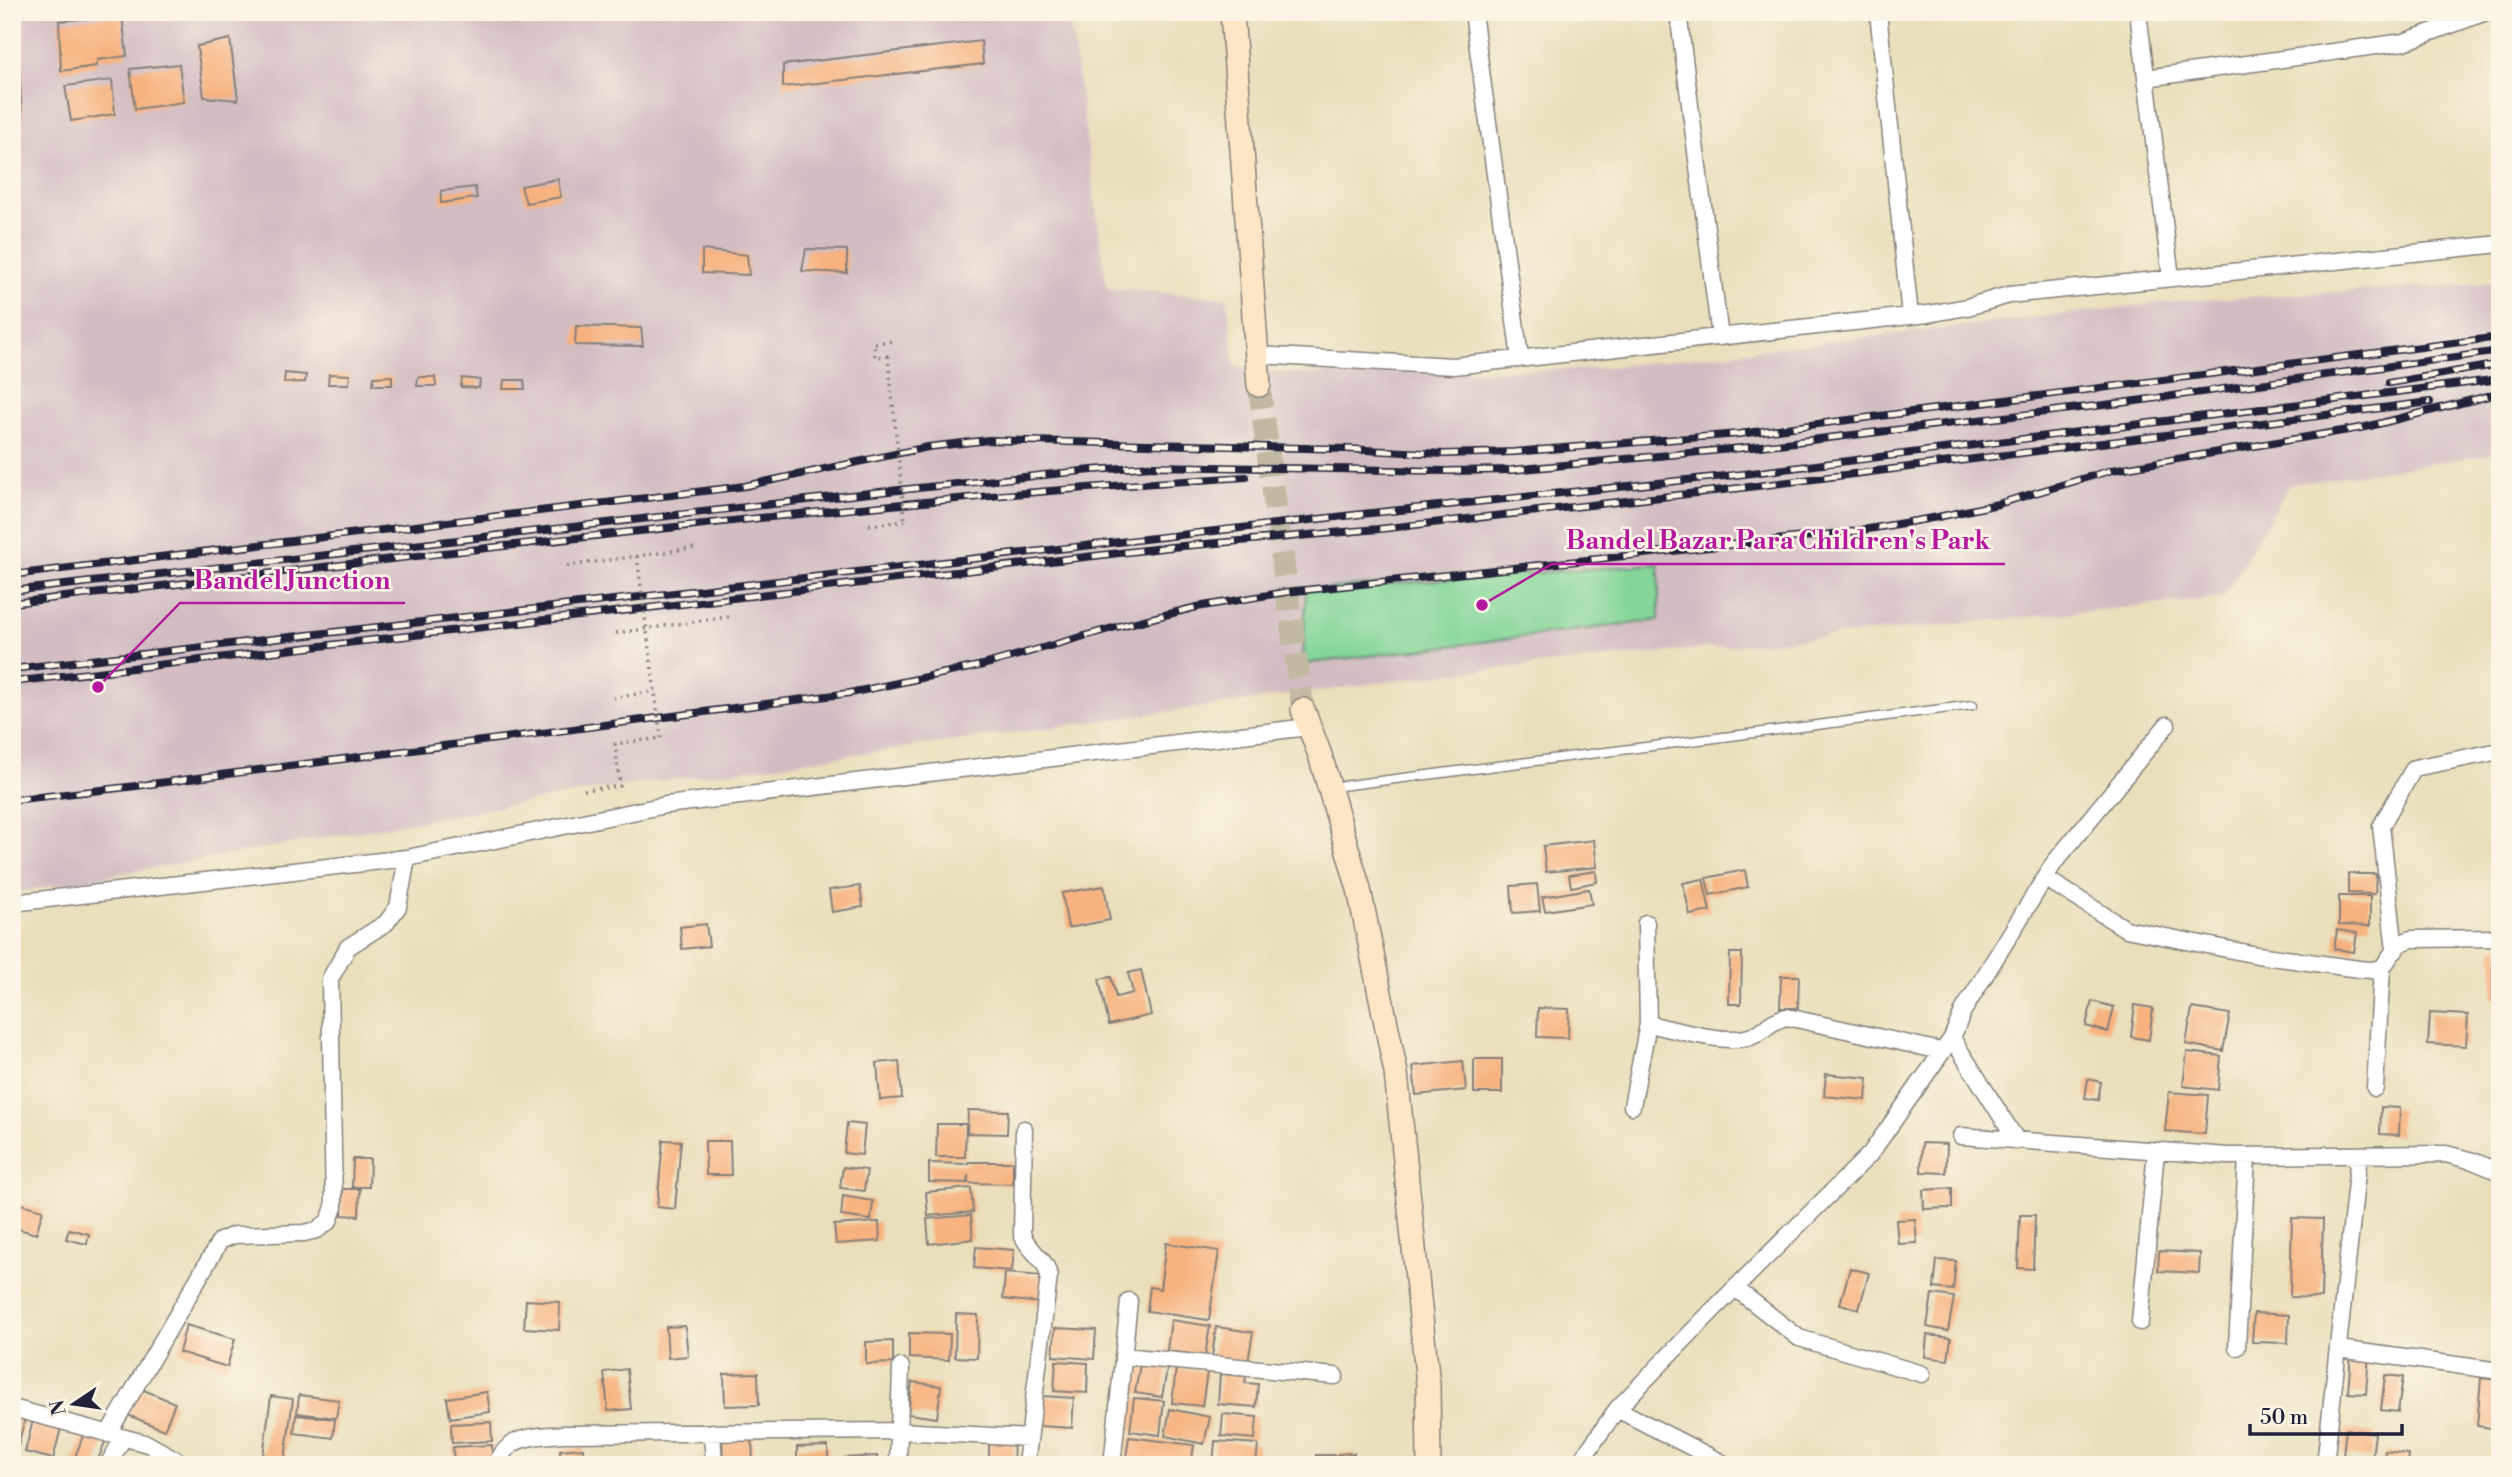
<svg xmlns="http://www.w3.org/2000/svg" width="2512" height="1477" font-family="'Libre Bodoni',serif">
	<rect width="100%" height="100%" fill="#fcf5e5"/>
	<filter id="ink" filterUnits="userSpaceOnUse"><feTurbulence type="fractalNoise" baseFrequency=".0143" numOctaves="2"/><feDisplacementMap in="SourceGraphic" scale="14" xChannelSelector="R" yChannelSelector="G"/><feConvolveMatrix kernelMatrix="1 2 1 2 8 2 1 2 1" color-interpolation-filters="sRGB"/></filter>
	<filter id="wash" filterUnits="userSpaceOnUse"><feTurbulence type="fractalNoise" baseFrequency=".00686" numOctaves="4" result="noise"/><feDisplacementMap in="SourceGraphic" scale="28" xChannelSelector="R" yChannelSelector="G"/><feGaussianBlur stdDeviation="1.57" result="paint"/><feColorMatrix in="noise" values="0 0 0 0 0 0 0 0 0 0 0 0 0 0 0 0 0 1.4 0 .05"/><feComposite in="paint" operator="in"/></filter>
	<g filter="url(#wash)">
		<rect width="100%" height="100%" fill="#e9dfbb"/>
		<path fill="#d2bec2" d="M12 12H1069L1107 288 1227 298 1235 367 1296 374 1593 369 2178 301 2500 283V453L2289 485 2223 598 1452 673 595 790 12 893Z"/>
		<path fill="#83d698" stroke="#527c6a" stroke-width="2" d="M1659 564V620L1303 664 1306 590Z"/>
		<g id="blocks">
			<path fill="#f7b27f" d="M122 15 127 56 97 60 96 66 61 71 59 21Z
				M230 39 238 100 204 97 197 46Z
				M981 41 983 64 783 87V65Z
				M19 64 23 136 12 137V65Z
				M179 64 184 102 135 109 130 69Z
				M112 80 115 114 71 121 65 86Z
				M558 179 561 197 526 203 521 186Z
				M475 187 477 198 441 203V191Z
				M806 249 847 250V273L802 271Z
				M702 250 747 255 749 275 702 273Z
				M576 326 641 328 643 346 575 345Z
				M285 373 306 375 305 382 284 383Z
				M329 374 350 375 349 384H328Z
				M392 376V385H373L374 377Z
				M418 377H435L436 386H417Z
				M462 378 480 380 479 388 461 387Z
				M504 380H524L525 389H503Z
				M1594 840 1597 867 1546 872 1543 846Z
				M1745 870 1748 887 1710 895 1706 878Z
				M1596 871 1597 882 1571 887 1569 875Z
				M2348 874H2376L2375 894 2348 893Z
				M1703 879 1710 911 1690 915 1683 883Z
				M1537 884 1540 911 1513 913 1511 886Z
				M860 886 863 907 832 912 829 890Z
				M1104 886 1110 920 1068 928 1062 893Z
				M1589 889 1592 904 1545 911 1542 897Z
				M2339 896H2370V926L2339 925Z
				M706 924 709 946 682 949 680 927Z
				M2337 930 2357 933 2354 952 2334 949Z
				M2493 947H2500V999H2493Z
				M1730 953H1742L1741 1004H1729Z
				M1141 970 1151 1015 1109 1025 1099 979 1111 977 1116 997 1133 993 1128 973Z
				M1781 976H1799L1798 1008H1780Z
				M2092 1001 2114 1007 2108 1032 2086 1026Z
				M2135 1005 2153 1008 2149 1040 2131 1037Z
				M1538 1008 1569 1009 1568 1038 1537 1037Z
				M2192 1008 2230 1014 2223 1051 2186 1044Z
				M2430 1013 2468 1015 2466 1046 2428 1044Z
				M2187 1052 2221 1056 2218 1090 2183 1086Z
				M1474 1059H1502V1093H1474Z
				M899 1061 902 1098 880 1100 877 1063Z
				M1463 1061 1466 1090 1416 1095 1413 1066Z
				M1826 1074 1868 1078 1866 1100 1824 1096Z
				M2088 1079 2101 1082 2098 1100 2085 1098Z
				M2169 1092 2208 1095 2205 1134 2165 1131Z
				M2381 1107 2400 1108 2399 1135 2380 1134Z
				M968 1110 1008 1111 1007 1134 967 1133Z
				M847 1123 865 1125 862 1155 844 1153Z
				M937 1124H966L965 1157H936Z
				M663 1140 681 1141 675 1209 657 1207Z
				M705 1141H730L731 1175H706Z
				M1922 1143 1947 1144 1946 1173 1921 1172Z
				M353 1159H370L369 1187H352Z
				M968 1162H1013V1184L968 1183V1175L967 1183 929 1182V1163L968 1164Z
				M843 1167 867 1170 864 1191 840 1188Z
				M971 1188 973 1212 928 1216 926 1192Z
				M1952 1188V1208L1924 1209 1923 1190Z
				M343 1189H360L359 1216 342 1215Z
				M843 1196 873 1201 871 1220 841 1216Z
				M21 1204 43 1210 36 1234 15 1228Z
				M971 1215 973 1239 929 1244 927 1219Z
				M2020 1215H2035L2033 1269 2018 1268Z
				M2292 1218 2323 1219 2321 1298 2290 1297Z
				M1915 1219 1917 1243 1898 1244 1896 1220Z
				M879 1222 880 1241 836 1244 834 1225Z
				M69 1229 89 1234 87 1244 66 1239Z
				M1166 1243 1219 1251 1209 1320 1147 1311 1150 1287 1160 1289Z
				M976 1247 1014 1250 1012 1271 974 1268Z
				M2159 1251 2200 1253 2199 1273 2158 1271Z
				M1937 1260 1956 1261 1953 1290 1934 1288Z
				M1850 1268 1869 1273 1859 1309 1840 1304Z
				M1005 1273 1042 1276 1040 1303 1003 1299Z
				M1932 1294 1954 1297 1948 1331 1927 1327Z
				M526 1300 560 1302 559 1330 524 1328Z
				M2254 1313 2289 1315 2288 1343 2252 1342Z
				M956 1314 978 1315 977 1358 955 1357Z
				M1171 1320 1210 1326 1205 1356 1167 1351Z
				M186 1325 235 1339 227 1367 179 1352Z
				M685 1326 688 1356 668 1358 666 1327Z
				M1216 1327 1253 1332 1248 1362 1212 1357Z
				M1055 1328 1096 1330 1094 1359 1053 1356Z
				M909 1333 950 1334 949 1360 909 1358Z
				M1927 1335 1951 1338 1948 1360 1925 1357Z
				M893 1341V1363L866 1364V1342Z
				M2351 1352 2369 1354 2366 1394 2348 1393Z
				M1141 1359 1168 1364 1162 1397 1135 1393Z
				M1056 1361 1088 1363 1087 1393 1054 1391Z
				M1176 1368 1207 1372 1202 1406 1172 1403Z
				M627 1369 631 1409 608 1411 604 1372Z
				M758 1373 759 1405 725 1406 724 1374Z
				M1220 1374 1246 1376 1245 1383 1258 1384 1256 1407 1218 1404Z
				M2385 1375 2403 1377 2398 1412 2381 1410Z
				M2481 1378 2500 1380 2498 1429 2477 1426Z
				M912 1382 941 1386 937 1418 908 1414Z
				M139 1388 175 1403 164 1430 128 1415Z
				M487 1392 490 1412 450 1418 447 1398Z
				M299 1395 339 1400 336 1418 297 1413Z
				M271 1396 293 1399 285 1459 263 1456Z
				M1041 1396 1074 1398 1072 1428 1039 1426Z
				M1134 1398 1164 1401 1160 1435 1130 1431Z
				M1170 1409 1210 1417 1204 1444 1165 1436Z
				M1223 1414 1257 1417 1255 1439 1221 1436Z
				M12 1415 25 1418 13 1465H12Z
				M296 1415 335 1419 333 1438 294 1433Z
				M33 1420 61 1428 53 1459 25 1452Z
				M491 1422 492 1441 452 1443 451 1424Z
				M86 1428 107 1437 96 1465H72Z
				M2346 1429 2375 1433 2372 1458 2343 1455Z
				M752 1433 753 1465H723L722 1434Z
				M1129 1437 1194 1445 1191 1465 1125 1464Z
				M989 1441H1014L1013 1465H989Z
				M1215 1441 1258 1444 1256 1465H1213Z
				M492 1445 493 1464 454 1465 453 1447Z
				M828 1446V1465H797V1447Z
				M583 1448 584 1465H561L560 1450Z
				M2385 1451 2408 1454 2407 1465H2383Z
				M1354 1453V1465H1339L1338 1454Z
				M1316 1455H1335V1465H1316Z
				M877 1456V1465H844V1458Z"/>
		</g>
	</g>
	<g filter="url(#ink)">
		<use href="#blocks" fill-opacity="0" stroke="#86807b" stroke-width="2"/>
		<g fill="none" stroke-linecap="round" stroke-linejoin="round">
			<path stroke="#c1b9a1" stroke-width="23" stroke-dasharray="23 11" stroke-linecap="butt" d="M1259 385 1303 710"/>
			<defs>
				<path id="lane" d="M1333 787 1973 705"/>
				<path id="street" d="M1473 12 1520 358
					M1678 12 1720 337
					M1878 12 1910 316
					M2138 12 2171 278
					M2146 78 2404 42 2486 12
					M1257 355 1453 366 1928 314 1967 307 2009 295 2500 244
					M2045 878 2126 929 2257 955 2359 969 2371 970 2382 968 2399 944 2411 939 2500 938
					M12 903 407 858 666 805 1308 727
					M2395 951 2381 826 2414 768 2500 751
					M1648 1024C1673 1029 1721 1043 1745 1038 1762 1036 1768 1020 1787 1017L1941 1051
					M1952 1038 2017 1141
					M2375 1088 2382 968
					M1632 1106 1648 1024 1646 923
					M1024 1129 1022 1234C1028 1251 1046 1258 1049 1276L1026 1465
					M1961 1136 2228 1156 2446 1154 2473 1161 2500 1172
					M1735 1288 1799 1338 1922 1374
					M2140 1322 2156 1151
					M2237 1347 2247 1156
					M2339 1349 2500 1371
					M1123 1356 1335 1376
					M12 1408 148 1444 185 1465
					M1617 1409 1726 1465
					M712 1432 714 1465
					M108 1434 220 1241 234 1235 304 1233 317 1230 329 1221 334 1207 330 979 348 947 386 923 398 907 407 858
					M108 1465 123 1438
					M496 1465C509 1434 533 1437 563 1434L898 1431 1029 1438
					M898 1465 901 1367
					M1112 1465 1129 1301
					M1578 1465 1617 1409 1713 1310 1870 1154 1952 1038 1963 1011 2054 863 2167 725
					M2325 1465 2359 1155"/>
				<path id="secondary" d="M1232 12 1259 385
					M1303 710 1320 755 1359 889 1396 1073 1428 1385 1429 1465"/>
			</defs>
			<use href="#lane" stroke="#86807b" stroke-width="11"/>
			<use href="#street" stroke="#86807b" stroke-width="19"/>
			<use href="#secondary" stroke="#86807b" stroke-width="26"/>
			<path stroke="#86807b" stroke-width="3.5" stroke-dasharray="2 5" stroke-linecap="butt" d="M888 356 875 357 874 343 895 341
				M869 525 905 521
				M567 566 694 548
				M616 633 734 616
				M613 698 655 691
				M584 790 620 786 615 744 661 738"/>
			<use href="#lane" stroke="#fff" stroke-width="8"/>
			<use href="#street" stroke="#fff" stroke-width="16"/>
			<use href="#secondary" stroke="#fee5c5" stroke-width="23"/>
			<defs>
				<path id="rail" d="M2389 383 2500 364
					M12 575 745 486 928 447 989 440 1346 449 1444 454 1514 452 1739 434 2500 337
					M12 591 851 495 1092 470 1153 466 1447 471 1512 470 1752 447 2121 403 2500 351
					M12 603C423 557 833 502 1246 477
					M12 669 1371 513 1744 474 2500 379
					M12 682 1171 547 1379 529 1749 487 2430 402
					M12 800 128 787 850 693 983 665 1116 627 1197 607 1286 592 1851 532 1938 517 1998 504 2112 470 2366 427 2500 393"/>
			</defs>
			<use href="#rail" stroke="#22223b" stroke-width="8"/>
			<use href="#rail" stroke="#fcf5e5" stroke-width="5" stroke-dasharray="16" stroke-linecap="butt"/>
			<path stroke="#86807b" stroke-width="3.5" stroke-dasharray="2 5" stroke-linecap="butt" d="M888 356 905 521
				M637 556 661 738"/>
		</g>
	</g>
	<path fill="none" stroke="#b5179e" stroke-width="2.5" d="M1482 605L1552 564H2005M98 687L180 603H405"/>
	<g fill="#b5179e" stroke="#fcf5e5" stroke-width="2.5">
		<circle cx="1482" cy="605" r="7"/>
		<circle cx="98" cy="687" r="7"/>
	</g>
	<g font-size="26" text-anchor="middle" font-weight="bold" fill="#b5179e" stroke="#fcf5e5" stroke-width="5" stroke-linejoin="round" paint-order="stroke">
		<text x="1778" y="549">Bandel Bazar Para Children's Park</text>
		<text x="292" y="589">Bandel Junction</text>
	</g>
	<rect width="2512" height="1477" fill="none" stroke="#fcf5e5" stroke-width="42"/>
	<g transform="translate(74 1404) rotate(257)" stroke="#fcf5e5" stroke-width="5" paint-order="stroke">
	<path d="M0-5L12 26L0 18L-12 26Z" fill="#22223b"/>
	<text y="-10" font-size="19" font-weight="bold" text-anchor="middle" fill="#22223b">N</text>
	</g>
	<path d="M2250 1424v10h152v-10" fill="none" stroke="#22223b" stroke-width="3.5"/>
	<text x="2260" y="1424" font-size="21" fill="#22223b" stroke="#fcf5e5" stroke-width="5" paint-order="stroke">50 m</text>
</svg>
